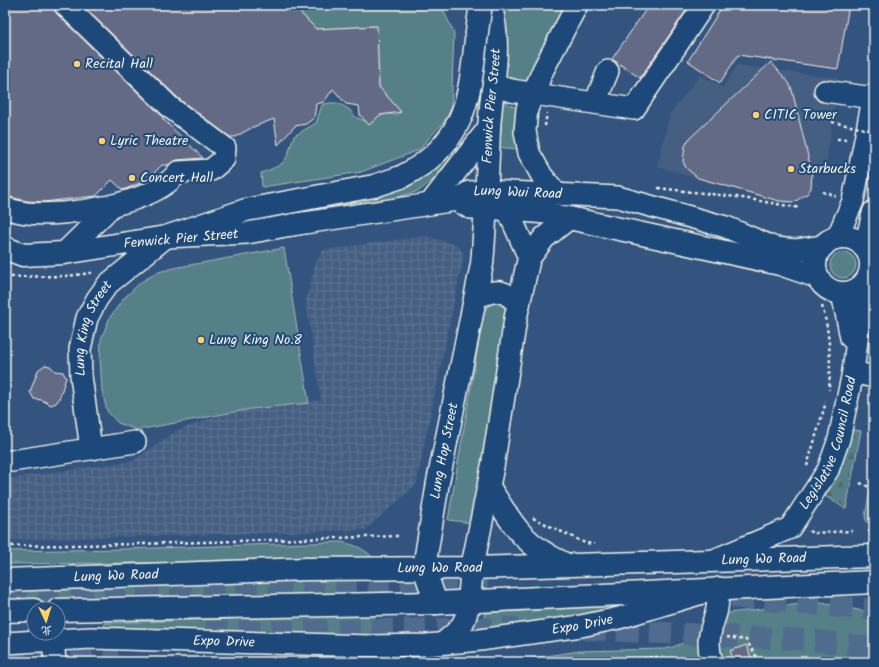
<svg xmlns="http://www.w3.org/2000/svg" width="879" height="667" font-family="Kalam,'LXGW WenKai TC',sans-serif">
	<defs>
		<pattern id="industrial-grid" width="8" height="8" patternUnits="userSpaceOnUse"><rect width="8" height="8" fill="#455e82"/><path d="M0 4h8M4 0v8" fill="none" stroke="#607694"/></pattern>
		<pattern id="forest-firs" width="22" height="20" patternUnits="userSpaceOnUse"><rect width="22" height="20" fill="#578087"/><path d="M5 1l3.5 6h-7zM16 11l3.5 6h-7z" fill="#51676a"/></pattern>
	</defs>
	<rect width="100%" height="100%" fill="#33547e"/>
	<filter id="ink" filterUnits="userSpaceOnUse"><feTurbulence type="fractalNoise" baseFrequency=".025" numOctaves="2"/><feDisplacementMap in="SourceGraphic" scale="8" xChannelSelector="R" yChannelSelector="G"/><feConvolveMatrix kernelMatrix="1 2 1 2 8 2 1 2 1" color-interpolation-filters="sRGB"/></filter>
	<g filter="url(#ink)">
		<path fill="#455e82" d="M737 65 838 78 826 168 812 173 811 188 801 199 786 203 657 167 670 114 700 75 723 87Z"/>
		<path fill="url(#industrial-grid)" d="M425 236 457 245 464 254 416 485 365 530 5 540V479L133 461 176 431 212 418 251 409 321 400 306 302 315 264 323 250Z"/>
		<path fill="#578087" stroke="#a6b8b8" d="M293 5H441L454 33 451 113 419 150 361 172 262 187 261 173C288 163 285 163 294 136L316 123 322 105 329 103H338L350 110 355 117 370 123C378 114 386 113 397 115L401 112 379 87 376 26 316 29Z
			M499 5H568L533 76 519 87 500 74Z
			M499 101 520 109 516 133 518 149 495 147Z
			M445 154 454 163 419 191 394 198 282 213Z
			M284 248 309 403 251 409 137 430 118 423 107 411 102 391 100 359 101 339 110 317 124 298 141 282 158 272 179 267Z
			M830 265a13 13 0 1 1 26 0a13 13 0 1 1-26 0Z
			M493 303C502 303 506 307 507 316L472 523 448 520 484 312 486 308Z
			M341 542C356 545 366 549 376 561L5 564V551L124 549Z
			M348 579V600L5 604V589L66 585Z
			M816 602 874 613V662H483L518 660 580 651 664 649C682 646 700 636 705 616Z
			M621 605V609L480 633 485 613Z
			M374 614 375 637 105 630 104 623Z"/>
		<path fill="url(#forest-firs)" stroke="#a6b8b8" d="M874 285V345L872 355 865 353Z
			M851 430 861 431 846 509 825 496 839 471Z
			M870 489 874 491V524L867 522 865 517Z"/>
		<path fill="#626a86" stroke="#f4f1e8" d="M5 5H53L57 14 163 117 162 118 203 158 177 160 168 165H162L147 180 123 190 112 180 96 196 43 202 27 201 5 196Z
			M82 5H293L316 29 377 26 379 87 401 112 380 115 369 125 360 115 359 106 346 104 333 89 324 102 316 104 314 118 306 124 295 126 278 145 274 119 253 127 235 137H230L179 99Z
			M649 5H690L640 78 612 59Z
			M723 5H849L838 69 738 55 720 83 688 61Z
			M771 62 789 83 792 90 812 173 811 188 807 194 794 202 779 201 698 178 686 168 683 161 685 146 689 139Z
			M45 365 50 366 55 371 63 372 66 378 59 399 56 403 51 405 42 400 34 399 30 392 38 370Z
			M746 645 753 662H735L730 651Z"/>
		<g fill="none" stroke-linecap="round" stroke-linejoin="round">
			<path stroke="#506c8e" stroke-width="22" stroke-dasharray="22 11" stroke-linecap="butt" d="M5 597 488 590
				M732 597 874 610
				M584 629 811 640 874 648
				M206 632 518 628
				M5 661 117 645"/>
			<defs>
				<g id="minor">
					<path d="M825 91 873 98"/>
					<path d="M534 94 634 109 704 5"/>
					<path d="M595 103 608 71"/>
					<path d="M556 193 542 176 529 153 525 131 527 109 543 70 577 5"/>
					<path d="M502 197 529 258"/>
					<path d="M457 200 470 208H486L546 213 569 218"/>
					<path d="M5 208C12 210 19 212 26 213 65 217 154 205 178 172L211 170 224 159 225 148 171 108 65 5"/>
					<path id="s1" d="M291 225 457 200 469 192 487 191 618 197 726 227 775 248 796 250 824 246"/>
					<path d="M837 238 853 201 874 94"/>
					<path d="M64 253 111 207"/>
					<path d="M842 293 851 338"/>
					<path d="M475 298C496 289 503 288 519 305"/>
					<path d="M853 372 874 377"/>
					<path id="s2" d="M91 449 81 376 80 349 87 318 97 299 108 284 166 237 247 233 303 223"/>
					<path d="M5 462 135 442"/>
					<path id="s3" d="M714 560 790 528 828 470 839 439 853 372 864 284"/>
					<path d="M53 639 55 662"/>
					<path id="s4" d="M5 643 91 638 370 646 427 645 480 640 581 626 619 618 719 588C718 596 718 606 716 613 710 631 706 643 712 662"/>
					<path d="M443 643C461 629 466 624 469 601"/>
				</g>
				<g id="major">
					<path d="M494 86 514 91 534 94"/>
					<path d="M432 202 489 128"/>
					<circle cx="843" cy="265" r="28"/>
					<path d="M5 248 23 255 64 253 166 237"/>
					<path d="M865 248 874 212"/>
					<path d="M489 487C513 525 522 544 565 564"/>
					<path id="s5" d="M5 580 307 569 472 568 874 556"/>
					<path d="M469 601 472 568 493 464 516 316 529 258 544 238 569 218 780 264 818 277"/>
					<path id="s6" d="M436 603 424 568 438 482 482 264C486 219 487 175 489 130 491 88 503 45 490 5"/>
					<path d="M58 610 436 603 874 582"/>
					<path d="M5 611 34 610"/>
				</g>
				<path id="highway" d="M166 237 246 210 374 186 401 177"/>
			</defs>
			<use href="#minor" stroke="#f4f1e8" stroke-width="24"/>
			<use href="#major" stroke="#f4f1e8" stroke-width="25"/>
			<use href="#highway" stroke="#f4f1e8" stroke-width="25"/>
			<path stroke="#f4f1e8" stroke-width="2.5" stroke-dasharray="3 3" stroke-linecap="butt" d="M545 126 547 113
				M837 139H847
				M658 188 737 197 800 208
				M823 192 836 196
				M5 277 68 276 91 273 92 276
				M822 306C830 333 831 361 829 390
				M807 466 826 402
				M860 483 874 489
				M533 518 585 543 594 544
				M809 531 813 533 852 531
				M868 531H874
				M5 546 139 544 398 536
				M727 637 746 640 760 662
				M583 661 658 657 659 662"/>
			<use href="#minor" stroke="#1f4a7a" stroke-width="21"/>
			<use href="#major" stroke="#1f4a7a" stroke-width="22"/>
			<use href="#highway" stroke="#1f4a7a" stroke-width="22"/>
			<defs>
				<path id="highway-bridge" d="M401 177C479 138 468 78 481 5"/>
			</defs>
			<use href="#highway-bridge" stroke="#f4f1e8" stroke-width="25" stroke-linecap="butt"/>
			<path stroke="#f4f1e8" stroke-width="2.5" stroke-dasharray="3 3" stroke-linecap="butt" d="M832 122 874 131"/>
			<use href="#highway-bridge" stroke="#1f4a7a" stroke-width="22"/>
		</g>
	</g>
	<g fill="#ffd166" stroke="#1f4a7a" stroke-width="1.5">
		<circle cx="77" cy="64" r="4"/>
		<circle cx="756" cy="115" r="4"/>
		<circle cx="102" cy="141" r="4"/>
		<circle cx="791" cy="169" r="4"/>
		<circle cx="132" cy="178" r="4"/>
		<circle cx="201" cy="340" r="4"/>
	</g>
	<g text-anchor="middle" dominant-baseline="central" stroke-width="4" stroke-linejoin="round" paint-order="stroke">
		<g font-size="14" fill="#f4f1e8" stroke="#1f4a7a" text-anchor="start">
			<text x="85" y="64">Recital Hall</text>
			<text x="764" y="115">CITIC Tower</text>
			<text x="110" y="141">Lyric Theatre</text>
			<text x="799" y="169">Starbucks</text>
			<text x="140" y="178">Concert Hall</text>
			<text x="209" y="340">Lung King No.8</text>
		</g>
		<g font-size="14" fill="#f4f1e8" stroke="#1f4a7a">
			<text stroke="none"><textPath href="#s6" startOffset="505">Fenwick Pier Street</textPath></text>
			<text stroke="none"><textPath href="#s1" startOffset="231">Lung Wui Road</textPath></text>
			<text transform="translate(181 239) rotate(-5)">Fenwick Pier Street</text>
			<text stroke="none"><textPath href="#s2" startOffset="124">Lung King Street</textPath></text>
			<text stroke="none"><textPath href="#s3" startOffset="177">Legislative Council Road</textPath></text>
			<text stroke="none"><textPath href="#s6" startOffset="156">Lung Hop Street</textPath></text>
			<text stroke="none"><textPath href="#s5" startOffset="759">Lung Wo Road</textPath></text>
			<text stroke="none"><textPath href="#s5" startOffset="435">Lung Wo Road</textPath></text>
			<text stroke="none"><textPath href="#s5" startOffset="111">Lung Wo Road</textPath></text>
			<text stroke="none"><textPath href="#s4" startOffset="579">Expo Drive</textPath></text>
			<text stroke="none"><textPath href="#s4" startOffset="219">Expo Drive</textPath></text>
		</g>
	</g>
	<rect width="879" height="667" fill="none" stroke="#1f4a7a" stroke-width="20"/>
	<rect x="10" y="10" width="859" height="647" fill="none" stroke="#f4f1e8" stroke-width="1.5" filter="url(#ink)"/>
	<g transform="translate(46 621) rotate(176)"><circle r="19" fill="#1f4a7a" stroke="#748da6"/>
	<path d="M0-3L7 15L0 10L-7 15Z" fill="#ffd166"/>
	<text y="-6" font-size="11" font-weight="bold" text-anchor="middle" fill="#f4f1e8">北</text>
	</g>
</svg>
